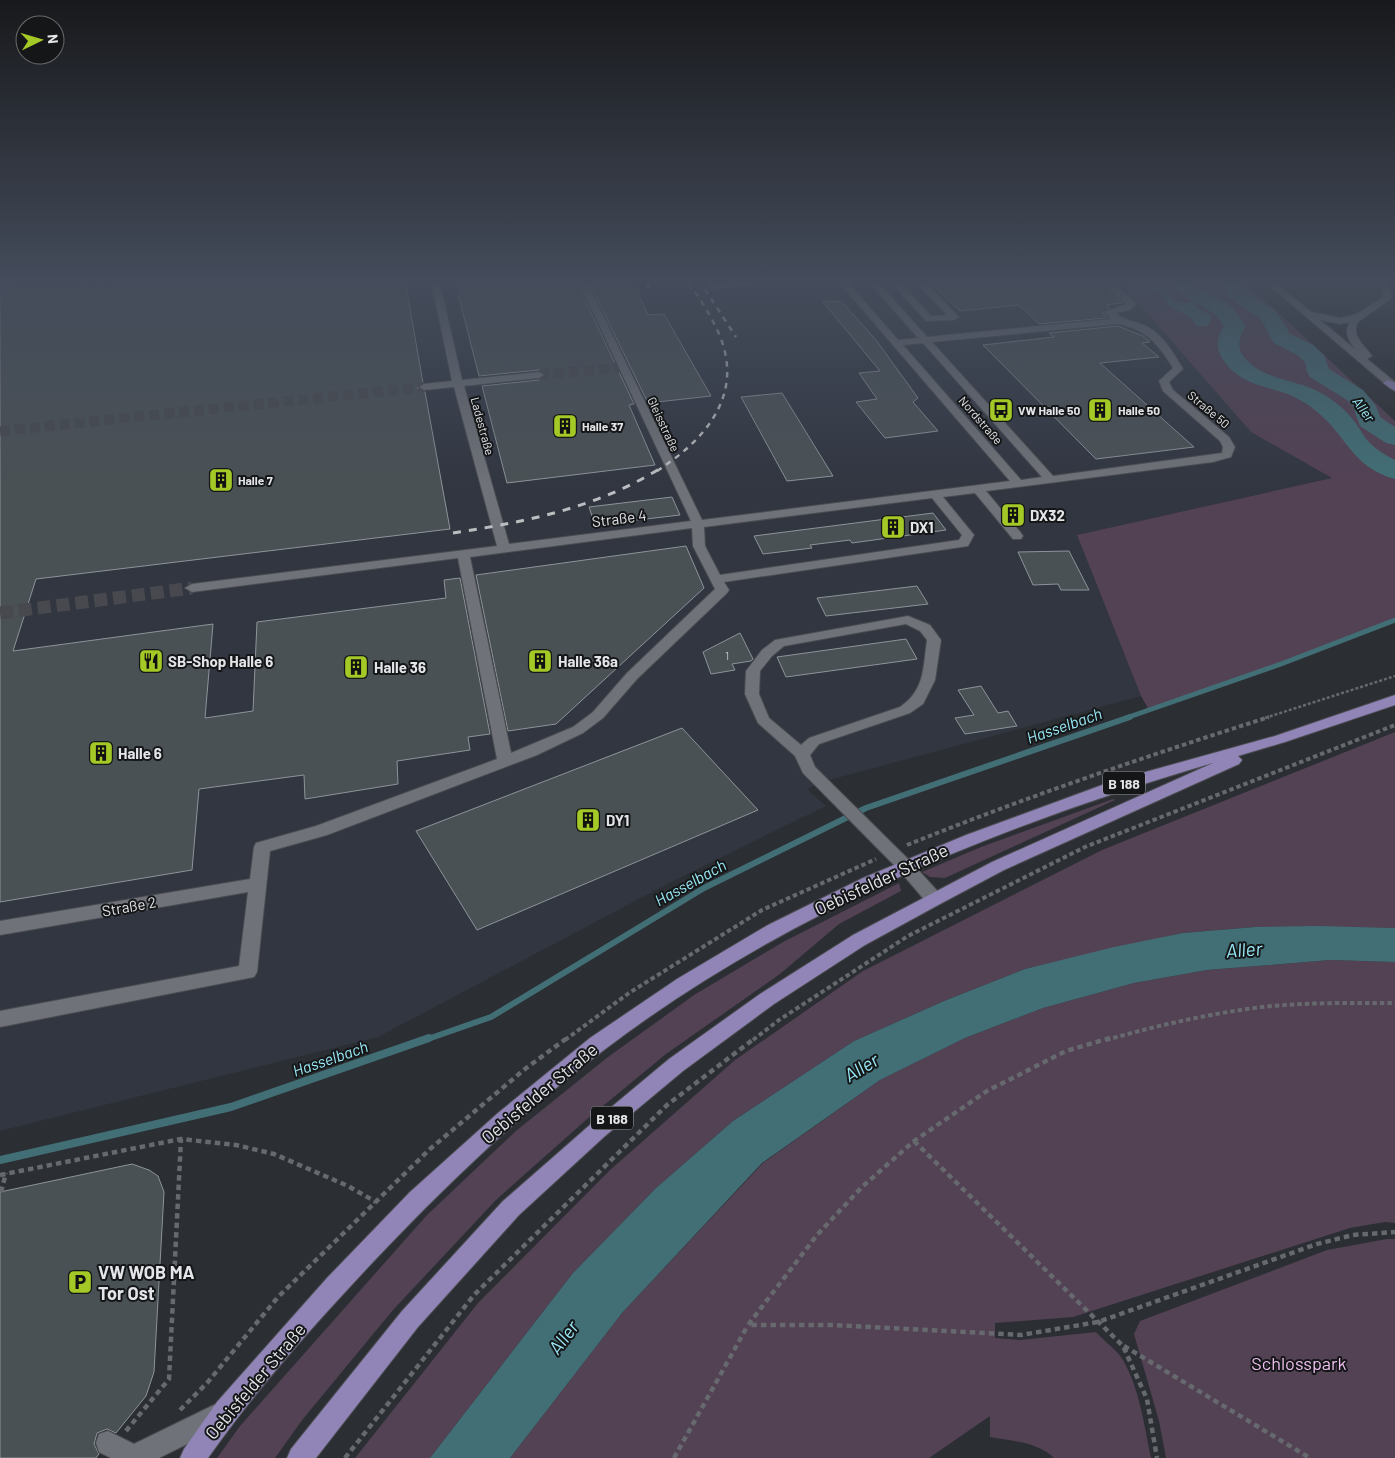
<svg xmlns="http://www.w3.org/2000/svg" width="1395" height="1458" font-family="Barlow,sans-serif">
	<rect width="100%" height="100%" fill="#2b2e33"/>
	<path fill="#313641" d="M0 280H1118L1251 432 1333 478 1077 535 1141 696 822 782 807 789 826 806 673 881 378 1037 0 1131Z"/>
	<path fill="#534154" d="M1118 280H1243L1395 421V620L1281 664 1149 710 1141 696 1077 535 1332 478 1251 432Z
		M1395 732V928L1255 927 1183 933 1025 969 944 1001 854 1041 733 1121 656 1188 573 1273 430 1458H355L478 1303 610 1170 735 1060 863 971 1102 850Z
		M1113 799 1115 800 945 878 930 877 922 872 981 847Z
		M899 883 901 891 839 924 780 974 666 1054 586 1120 496 1200 393 1310 303 1419 275 1458H217L240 1426 427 1215 517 1130 608 1057 694 995 783 942Z
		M1330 960 1395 962V1223L1385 1222 1350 1228 1073 1317 995 1323V1338L1020 1340 1096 1332C1104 1341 1117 1350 1123 1360 1140 1390 1144 1425 1151 1458H1054C1038 1442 1012 1441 990 1437V1416L929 1458H510L622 1313 763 1163 880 1080 965 1038 1043 1008 1134 983 1207 970Z
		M1387 1239H1395V1458H1166L1159 1421 1134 1334 1140 1321 1327 1250Z"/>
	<path fill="#426f76" d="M1151 280H1164V284L1162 286 1176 302 1195 303 1198 309 1209 314 1211 318 1208 326H1197L1191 318 1169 306 1162 295 1154 290V285Z
		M1316 926 1395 928V962L1330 960 1207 970 1134 983 1043 1008 965 1038 880 1080 762 1163 622 1313 510 1458H430L573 1273 656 1188 733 1121 854 1041 944 1001 1025 969 1114 947 1183 933 1255 927Z"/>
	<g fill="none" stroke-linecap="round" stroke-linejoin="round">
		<path stroke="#426f76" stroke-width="5" d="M1126 718 1281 664 1395 620"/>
		<path stroke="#426f76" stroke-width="6" d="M425 1040 491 1017 704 888 866 808 1130 717"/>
		<path stroke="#426f76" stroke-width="8" d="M0 1160 231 1107 429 1038"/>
		<path fill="#426f76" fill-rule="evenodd" d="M1170 280H1190L1199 288 1229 304 1246 326C1239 336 1236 347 1244 357 1263 381 1298 379 1323 394 1335 401 1346 410 1354 421 1359 427 1362 434 1367 440 1375 449 1385 455 1395 460V479C1352 468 1346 434 1316 411 1308 404 1299 399 1290 395 1264 385 1241 385 1224 361 1215 348 1216 339 1224 326 1214 308 1198 307 1183 295 1177 291 1174 286 1170 280Z
			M1219 280H1240L1247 292 1275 310 1290 334 1313 345 1324 355 1329 369 1363 390 1376 406 1380 417 1395 427V445L1386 443 1360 426 1353 407 1347 400 1310 377 1307 372 1305 362 1297 355 1274 343 1260 318 1231 299Z"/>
	</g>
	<path fill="#4a5155" stroke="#8d9499" d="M0 280H405L423 383 417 388 425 392 450 529 36 579 13 651 213 624 205 718 253 711 257 622 446 598 444 580 460 578 490 734 468 737 470 750 397 761 398 784 305 799 304 775 199 789 192 870 0 902Z
		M458 280H560V284L577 283 634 404 629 405 655 465 507 483 482 386 539 380 546 374 539 370 479 376 458 294 461 293Z
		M597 280H632L648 315 664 314 711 396 648 403 589 282Z
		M928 280H1097L1122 303 1106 305 1110 308 1103 313 1107 318 1039 324 1019 305 960 311Z
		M841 301 876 340 918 398 913 402 938 431 885 438 856 402 877 399 859 373 880 371 823 302Z
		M1118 326 1143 336 1150 342 1142 343 1159 357 1100 363 1194 447 1096 459 983 345 1054 337 1049 333Z
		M782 393 833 476 787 481 741 397Z
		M672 497 680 515 595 525 589 507Z
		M933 513 946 530 852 543 850 540 810 545 812 548 763 554 754 536Z
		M686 546 704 588 556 724 508 731 476 575Z
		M1069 551 1089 590H1061L1058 584 1033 585 1018 552Z
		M917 586 928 604 826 616 817 598Z
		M740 633 753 659 751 661 732 664 735 670 711 674 703 652Z
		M906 639 917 659 786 677 777 657Z
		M981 686 998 713 1008 711 1017 726 965 734 955 718 974 715 958 690Z
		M682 728 758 810 477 930 416 831Z
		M132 1164 149 1170 158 1176 164 1192 154 1372 146 1396 116 1433 107 1429 97 1433 94 1444 99 1454 96 1458H0V1192Z"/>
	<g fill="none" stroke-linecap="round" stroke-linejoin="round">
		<path stroke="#47494e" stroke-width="10" stroke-dasharray="10 5" stroke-linecap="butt" d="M0 290 119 280
			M539 375 624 367
			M0 431 424 387"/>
		<path stroke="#47494e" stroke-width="13" stroke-dasharray="13 6" stroke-linecap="butt" d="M0 613 192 588"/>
		<defs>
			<path id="minor" d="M431 280H439L462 380 539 372 544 375 539 378 464 386 509 544 691 521 578 280H586L702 520 1010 481 837 280H846L898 340 918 338 867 280H876L927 337 1111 319 1105 313 1107 311 1126 304 1099 280H1108L1132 299 1136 305 1130 310 1116 313C1124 321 1134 321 1144 325 1163 334 1173 352 1183 369L1169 382 1173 390 1229 437 1235 447 1231 457 1213 462 986 491 1021 533 1023 536 1021 539H1013L975 493 943 497 974 535 968 546 724 582 729 590 727 593 637 679 603 718 583 733 537 755 327 835 270 851 257 972 254 977 0 1027V1011L239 966 248 892 0 935V921L250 879 254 847 256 843 316 826 497 759 458 558 192 592 185 588 192 584 497 546 454 387 424 390 419 387 424 384 452 381ZM1118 324C1146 329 1159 345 1173 368L1159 381 1163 391 1220 441 1223 447 1222 453 1053 476 932 342ZM923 343 1042 477 1021 480 903 345ZM932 498 962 535 959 540 720 575 705 546 704 527ZM692 528 693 546 715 589 627 673 593 712 573 727 511 753 470 557Z
				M706 280H714L716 283 744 280H772L768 283 713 289 710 288Z
				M889 280H898L931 316 947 315 914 280H923L959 317 954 320 926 321Z
				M1263 280H1272L1311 312 1341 318 1357 314 1383 297V291L1376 280H1384L1391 291 1392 298 1358 322C1350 335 1365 346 1372 356L1367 359 1395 382V390L1391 389ZM1320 320 1341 324 1350 322C1343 332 1349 341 1356 350Z
				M908 616 930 625 941 640 935 680 923 704 910 713 819 744 810 755 815 767 911 862 940 894 943 899 940 904 934 905 928 904 899 870 803 773 795 756 758 723 745 694 746 671 762 650 775 640ZM906 624 920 631 927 640C923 668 925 690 900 707L809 738 801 745 769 718 759 694 760 671 772 656 784 646Z
				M220 1402 229 1405 232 1414 229 1423 159 1458H111L99 1452 96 1443 99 1434 108 1431 134 1444Z"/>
			<path id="major" d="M1388 380 1395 383V391L1383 383Z
				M1395 695V705L1285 742 1238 756 1242 760 1239 764 1004 870 940 904 865 945 774 1004 683 1071 605 1136 519 1215 418 1327 316 1458H287L291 1449 402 1311 503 1201 591 1124 669 1059 760 994 853 935 992 862 1213 763C997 826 784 913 604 1050 521 1113 445 1186 373 1262 315 1324 257 1388 208 1458H180L184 1449 217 1402 327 1278 410 1192 498 1113 590 1038 677 979 768 925 863 878 966 835 1113 781 1275 736Z"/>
		</defs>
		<use href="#minor" stroke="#4a4c50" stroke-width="2"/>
		<use href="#major" stroke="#4a4c50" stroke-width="2"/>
		<path stroke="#66696d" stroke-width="2.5" stroke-dasharray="3 2" stroke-linecap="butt" d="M1265 718 1395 676"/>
		<path stroke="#66696d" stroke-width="4" stroke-dasharray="4.5 3" stroke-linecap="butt" d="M907 845C1026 797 1147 756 1269 717
			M565 1040 629 993 762 910 876 859
			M753 1040 779 1020 908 936 1085 847 1395 725
			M1106 1040C1152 1027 1199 1016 1247 1009 1295 1002 1346 1003 1395 1003"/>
		<path stroke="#66696d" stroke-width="4.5" stroke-dasharray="5.5 4" stroke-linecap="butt" d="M1110 1038 1066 1051 987 1091 914 1141 862 1187 817 1235 748 1325H831L1021 1335 1098 1322 1317 1244 1353 1235 1395 1232
			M914 1141 1123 1346 1147 1399 1157 1458
			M0 1175 181 1139 236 1145 274 1154 348 1186 376 1202
			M1 1192 6 1173
			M1124 1346 1310 1458
			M180 1410 207 1383 278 1297 430 1149 525 1069 567 1038
			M126 1431 169 1379 181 1139
			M345 1458 474 1295 667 1105 755 1038
			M674 1458 748 1325"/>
		<use href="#minor" fill="#6f7278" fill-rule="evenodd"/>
		<use href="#major" fill="#9185b7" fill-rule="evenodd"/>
		<path stroke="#bbbdc0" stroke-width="2.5" stroke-dasharray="5.5 5.5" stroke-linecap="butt" d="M699 280 736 337
			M647 288 652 280
			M657 471C703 441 743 398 721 339 713 318 700 299 687 280"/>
		<path stroke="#bbbdc0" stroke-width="3" stroke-dasharray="8 8" stroke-linecap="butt" d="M453 533C525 522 596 508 659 469"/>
	</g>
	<linearGradient id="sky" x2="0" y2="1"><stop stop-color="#18191c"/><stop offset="0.58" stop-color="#444c5b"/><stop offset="1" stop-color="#444c5b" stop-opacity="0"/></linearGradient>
	<rect width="1395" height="484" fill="url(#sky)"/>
	<defs>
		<symbol id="bus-square" viewBox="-11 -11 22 22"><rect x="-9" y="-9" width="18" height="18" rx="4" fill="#a4c825" stroke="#151618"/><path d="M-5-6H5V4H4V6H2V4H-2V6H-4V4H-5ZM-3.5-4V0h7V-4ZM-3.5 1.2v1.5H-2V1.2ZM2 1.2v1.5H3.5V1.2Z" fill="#111"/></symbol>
		<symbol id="building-square" viewBox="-11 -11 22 22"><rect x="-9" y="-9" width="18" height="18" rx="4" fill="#a4c825" stroke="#151618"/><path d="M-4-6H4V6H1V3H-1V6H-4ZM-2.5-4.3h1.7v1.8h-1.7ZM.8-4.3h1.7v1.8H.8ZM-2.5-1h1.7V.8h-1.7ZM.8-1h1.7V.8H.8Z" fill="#111"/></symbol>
		<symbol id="restaurant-square" viewBox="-11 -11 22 22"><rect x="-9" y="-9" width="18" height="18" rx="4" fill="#a4c825" stroke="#151618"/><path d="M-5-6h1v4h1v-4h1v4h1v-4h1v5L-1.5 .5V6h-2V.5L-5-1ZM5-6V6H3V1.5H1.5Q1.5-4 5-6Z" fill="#111"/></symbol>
		<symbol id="parking-square" viewBox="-11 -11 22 22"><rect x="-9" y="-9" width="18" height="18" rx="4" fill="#a4c825" stroke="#151618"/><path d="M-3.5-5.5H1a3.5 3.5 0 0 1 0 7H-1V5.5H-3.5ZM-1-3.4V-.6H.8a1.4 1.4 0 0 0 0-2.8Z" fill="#111"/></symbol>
	</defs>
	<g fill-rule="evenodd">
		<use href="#bus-square" x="987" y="396" width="28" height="28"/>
		<use href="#building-square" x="1086" y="396" width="28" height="28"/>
		<use href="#building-square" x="551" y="412" width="28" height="28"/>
		<use href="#building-square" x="207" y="466" width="28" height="28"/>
		<use href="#building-square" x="999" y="501" width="28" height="28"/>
		<use href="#building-square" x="879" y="513" width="28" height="28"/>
		<use href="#restaurant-square" x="137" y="647" width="28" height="28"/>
		<use href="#building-square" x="526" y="647" width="28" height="28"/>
		<use href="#building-square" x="342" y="653" width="28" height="28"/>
		<use href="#building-square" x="87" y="739" width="28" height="28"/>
		<use href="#building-square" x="574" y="806" width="28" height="28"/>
		<use href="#parking-square" x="66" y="1268" width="28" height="28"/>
	</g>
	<g text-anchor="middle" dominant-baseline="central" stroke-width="4" stroke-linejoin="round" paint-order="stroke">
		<g font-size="12" fill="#e3e5e8" stroke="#151618">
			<text transform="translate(1209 409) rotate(40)">Straße 50</text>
			<text transform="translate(981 420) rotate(49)">Nordstraße</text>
			<text transform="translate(664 424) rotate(65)">Gleisstraße</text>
			<text transform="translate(483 426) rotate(75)">Ladestraße</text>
		</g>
		<g font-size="12" font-weight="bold" fill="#e3e5e8" stroke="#151618" text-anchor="start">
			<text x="1018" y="410">VW Halle 50</text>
			<text x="1118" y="410">Halle 50</text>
			<text x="582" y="426">Halle 37</text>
			<text x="238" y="480">Halle 7</text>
		</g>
		<g font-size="12" fill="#bdc0c3">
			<text x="727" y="655">1</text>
		</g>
		<g font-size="14" font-style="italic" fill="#98e8f5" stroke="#151618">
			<text transform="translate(1364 409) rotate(54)">Aller</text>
		</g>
		<g fill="#151618" stroke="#a5a7aa" stroke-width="1">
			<rect x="1103" y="771.5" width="42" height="23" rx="4"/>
			<rect x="591" y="1106.5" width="42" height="23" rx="4"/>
		</g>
		<g font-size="14" font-weight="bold" fill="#e3e5e8">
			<text x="1124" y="783">B 188</text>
			<text x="612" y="1118">B 188</text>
		</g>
		<g font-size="15" font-weight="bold" fill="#e3e5e8" stroke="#151618" text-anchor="start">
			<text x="1030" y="515">DX32</text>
			<text x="910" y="527">DX1</text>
			<text x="168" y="661">SB-Shop Halle 6</text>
			<text x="558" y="661">Halle 36a</text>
			<text x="374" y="667">Halle 36</text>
			<text x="118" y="753">Halle 6</text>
			<text x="606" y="820">DY1</text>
		</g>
		<g font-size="15" fill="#e3e5e8" stroke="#151618">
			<text transform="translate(619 518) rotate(-7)">Straße 4</text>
			<text transform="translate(129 906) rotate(-10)">Straße 2</text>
		</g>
		<g font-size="16" font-style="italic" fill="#98e8f5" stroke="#151618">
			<text transform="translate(1064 725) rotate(-19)">Hasselbach</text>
			<text transform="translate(690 882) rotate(-29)">Hasselbach</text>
			<text transform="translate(330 1058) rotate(-19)">Hasselbach</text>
		</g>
		<g font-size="18" fill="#e3e5e8" stroke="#151618">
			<text transform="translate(881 879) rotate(-25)">Oebisfelder Straße</text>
			<text transform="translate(539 1093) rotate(-40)">Oebisfelder Straße</text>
			<text transform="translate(255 1381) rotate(-50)">Oebisfelder Straße</text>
		</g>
		<g font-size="18" font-weight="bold" fill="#e3e5e8" stroke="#151618" text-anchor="start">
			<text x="98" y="1272">VW WOB MA<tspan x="98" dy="21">Tor Ost</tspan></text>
		</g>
		<g font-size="18" fill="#ecbfee" stroke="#151618">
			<text x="1299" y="1363">Schlosspark</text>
		</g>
		<g font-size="19" font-style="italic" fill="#98e8f5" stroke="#151618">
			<text transform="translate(1244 949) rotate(-4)">Aller</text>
			<text transform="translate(861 1067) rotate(-31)">Aller</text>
			<text transform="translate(563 1337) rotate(-53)">Aller</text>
		</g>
	</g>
	<g transform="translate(40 40) rotate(85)"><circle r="24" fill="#151618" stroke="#67696b"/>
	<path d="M0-4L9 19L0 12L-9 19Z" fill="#a4c825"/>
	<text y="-8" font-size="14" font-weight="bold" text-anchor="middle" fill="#e3e5e8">N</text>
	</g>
</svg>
